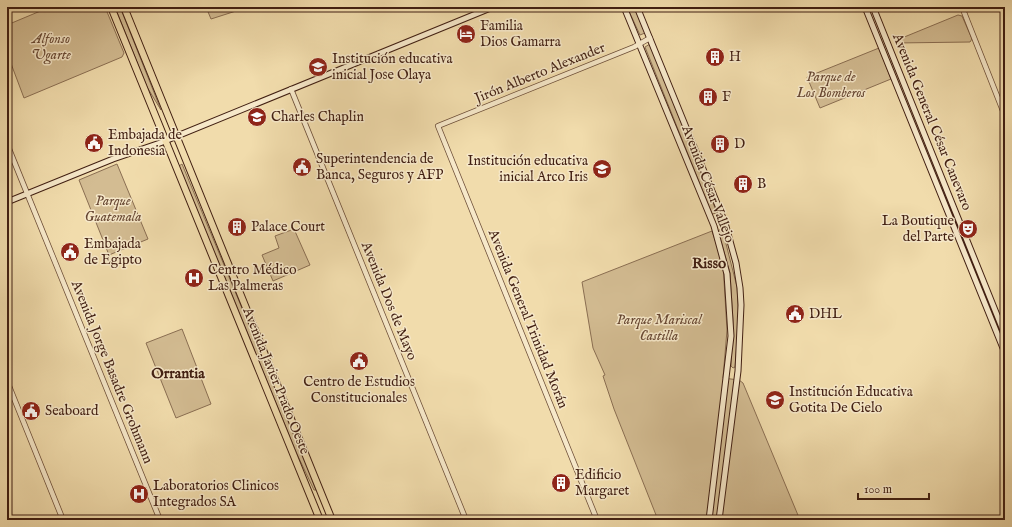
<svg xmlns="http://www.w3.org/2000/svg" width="1012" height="527" font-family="'IM FELL English',serif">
	<rect width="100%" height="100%" fill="#f1dcac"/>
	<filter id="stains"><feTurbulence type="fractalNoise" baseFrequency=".005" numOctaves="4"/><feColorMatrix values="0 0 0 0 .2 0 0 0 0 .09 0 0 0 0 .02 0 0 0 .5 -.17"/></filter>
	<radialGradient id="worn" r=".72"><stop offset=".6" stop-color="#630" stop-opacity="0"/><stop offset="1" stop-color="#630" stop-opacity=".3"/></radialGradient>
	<path fill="#d3bc92" stroke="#8a6e52" d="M50 7H105L124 53 122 57 24 98 7 53V25Z
		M115 7H120L161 110 147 87Z
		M206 7H235L236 11 211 19Z
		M627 7H634L645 33 640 35Z
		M958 15 962 16 972 39 970 42 896 43 897 40Z
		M650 44 717 213 712 214 645 47Z
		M879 48 891 79 820 108 807 77Z
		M117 164 148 239 109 255 79 180Z
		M182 164 301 450 316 490H314L296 452 179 166Z
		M722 228 737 287 739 319 735 367 733 368 731 366 733 321 730 273 718 231Z
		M294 229 310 265 273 281 262 255 279 248 275 236Z
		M712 231 723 264 727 330 723 378 739 380 743 383 800 520H658L614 409 603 376 605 375 593 348 582 282Z
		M182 329 211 404 176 418 146 343Z"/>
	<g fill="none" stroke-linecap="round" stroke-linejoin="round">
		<defs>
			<path id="tertiary" d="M962 7 1005 116
				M291 89 466 520
				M7 144 160 520
				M7 381 63 520
				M597 520 438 126 634 47 650 38"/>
			<path id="secondary" d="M624 7 714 226 727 274 731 336 709 520
				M637 7 725 223 736 263 740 288 741 305 738 371 719 520
				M865 7 1005 353
				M873 7 1005 335
				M7 202 113 159 160 143 493 7"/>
			<path id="primary" d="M111 7 320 520
				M124 7 332 520"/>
		</defs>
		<use href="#tertiary" stroke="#6d4e38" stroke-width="6"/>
		<use href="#secondary" stroke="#411f12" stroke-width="7"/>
		<use href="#primary" stroke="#411f12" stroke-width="8"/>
		<use href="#tertiary" stroke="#f6e8c9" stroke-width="4.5"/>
		<use href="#secondary" stroke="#f6e8c9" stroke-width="5"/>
		<use href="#primary" stroke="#f1dcac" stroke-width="6"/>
	</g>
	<defs>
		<symbol id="hotel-disc" viewBox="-11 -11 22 22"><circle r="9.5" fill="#8f2418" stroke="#f6e8c9"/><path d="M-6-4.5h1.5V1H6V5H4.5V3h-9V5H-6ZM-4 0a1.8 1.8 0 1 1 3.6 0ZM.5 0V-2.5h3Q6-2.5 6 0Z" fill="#fff"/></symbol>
		<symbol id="building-disc" viewBox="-11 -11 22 22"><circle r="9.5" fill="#8f2418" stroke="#f6e8c9"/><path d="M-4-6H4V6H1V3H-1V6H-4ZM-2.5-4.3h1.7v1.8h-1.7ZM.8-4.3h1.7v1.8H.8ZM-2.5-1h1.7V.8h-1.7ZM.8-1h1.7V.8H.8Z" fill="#fff"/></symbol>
		<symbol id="school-disc" viewBox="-11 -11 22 22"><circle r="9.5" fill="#8f2418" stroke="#f6e8c9"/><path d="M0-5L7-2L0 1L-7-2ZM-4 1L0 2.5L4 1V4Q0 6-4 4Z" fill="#fff"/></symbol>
		<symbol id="civic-disc" viewBox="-11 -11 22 22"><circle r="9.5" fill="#8f2418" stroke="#f6e8c9"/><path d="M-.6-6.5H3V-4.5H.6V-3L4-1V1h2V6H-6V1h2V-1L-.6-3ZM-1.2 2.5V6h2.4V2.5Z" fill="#fff"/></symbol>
		<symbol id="theatre-disc" viewBox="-11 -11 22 22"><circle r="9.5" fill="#8f2418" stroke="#f6e8c9"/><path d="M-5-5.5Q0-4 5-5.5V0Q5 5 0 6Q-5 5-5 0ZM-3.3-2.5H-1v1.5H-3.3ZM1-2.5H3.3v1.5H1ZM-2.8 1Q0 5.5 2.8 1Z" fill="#fff"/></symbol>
		<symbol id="hospital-disc" viewBox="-11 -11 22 22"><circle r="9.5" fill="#8f2418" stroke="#f6e8c9"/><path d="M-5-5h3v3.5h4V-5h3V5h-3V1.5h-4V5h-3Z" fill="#fff"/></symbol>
	</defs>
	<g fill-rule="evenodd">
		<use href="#hotel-disc" x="455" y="23" width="22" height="22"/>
		<use href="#building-disc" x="704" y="46" width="22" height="22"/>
		<use href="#school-disc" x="307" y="56" width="22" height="22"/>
		<use href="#building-disc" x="697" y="86" width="22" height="22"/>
		<use href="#school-disc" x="246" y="106" width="22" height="22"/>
		<use href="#civic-disc" x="83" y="132" width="22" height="22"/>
		<use href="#building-disc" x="709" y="133" width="22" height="22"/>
		<use href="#civic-disc" x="291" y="156" width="22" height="22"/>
		<use href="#school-disc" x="591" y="158" width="22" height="22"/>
		<use href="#building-disc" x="732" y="173" width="22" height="22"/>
		<use href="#building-disc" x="226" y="216" width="22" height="22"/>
		<use href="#theatre-disc" x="957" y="218" width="22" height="22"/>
		<use href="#civic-disc" x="59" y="241" width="22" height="22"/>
		<use href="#hospital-disc" x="183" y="267" width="22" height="22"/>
		<use href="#civic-disc" x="784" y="303" width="22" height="22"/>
		<use href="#civic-disc" x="348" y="350" width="22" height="22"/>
		<use href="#school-disc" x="764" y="389" width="22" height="22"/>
		<use href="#civic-disc" x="20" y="400" width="22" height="22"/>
		<use href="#building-disc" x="550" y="472" width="22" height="22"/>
		<use href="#hospital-disc" x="128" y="483" width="22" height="22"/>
	</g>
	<g text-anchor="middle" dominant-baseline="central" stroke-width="3" stroke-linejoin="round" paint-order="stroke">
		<g font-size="14" fill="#411f12" stroke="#f6e8c9" text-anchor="start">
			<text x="480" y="26">Familia<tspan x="480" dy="16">Dios Gamarra</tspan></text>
			<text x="729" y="57">H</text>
			<text x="332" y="59">Institución educativa<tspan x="332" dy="16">inicial Jose Olaya</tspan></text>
			<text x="722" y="97">F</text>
			<text x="271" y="117">Charles Chaplin</text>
			<text x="108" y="135">Embajada de<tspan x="108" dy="16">Indonesia</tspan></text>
			<text x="734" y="144">D</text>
			<text x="316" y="159">Superintendencia de<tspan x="316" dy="16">Banca, Seguros y AFP</tspan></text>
			<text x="588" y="161" text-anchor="end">Institución educativa<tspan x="588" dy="16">inicial Arco Iris</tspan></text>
			<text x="757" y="184">B</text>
			<text x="954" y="221" text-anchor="end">La Boutique<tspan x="954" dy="16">del Parte</tspan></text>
			<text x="251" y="227">Palace Court</text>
			<text x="84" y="244">Embajada<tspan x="84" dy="16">de Egipto</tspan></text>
			<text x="208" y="270">Centro Médico<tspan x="208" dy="16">Las Palmeras</tspan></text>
			<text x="809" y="314">DHL</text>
			<text x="359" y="382" text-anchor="middle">Centro de Estudios<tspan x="359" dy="16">Constitucionales</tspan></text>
			<text x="789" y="392">Institución Educativa<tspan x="789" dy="16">Gotita De Cielo</tspan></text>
			<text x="45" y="411">Seaboard</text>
			<text x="575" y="475">Edificio<tspan x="575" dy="16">Margaret</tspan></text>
			<text x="153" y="486">Laboratorios Clinicos<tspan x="153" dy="16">Integrados SA</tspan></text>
		</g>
		<g font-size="14" font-style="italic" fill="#664632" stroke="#f6e8c9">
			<text x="51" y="39">Alfonso<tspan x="51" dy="16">Ugarte</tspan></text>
			<text x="831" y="77">Parque de<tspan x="831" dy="16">Los Bomberos</tspan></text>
			<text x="113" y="201">Parque<tspan x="113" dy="16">Guatemala</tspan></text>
			<text x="659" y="320">Parque Mariscal<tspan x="659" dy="16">Castilla</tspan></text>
		</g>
		<g font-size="14" fill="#411f12" stroke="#f6e8c9">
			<text transform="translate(540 73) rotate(-22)">Jirón Alberto Alexander</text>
			<text transform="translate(932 122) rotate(68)">Avenida General César Canevaro</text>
			<text transform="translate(708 184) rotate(69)">Avenida César Vallejo</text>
			<text transform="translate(389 301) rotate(68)">Avenida Dos de Mayo</text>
			<text transform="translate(528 319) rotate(68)">Avenida General Trinidad Morán</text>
			<text transform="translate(112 372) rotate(68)">Avenida Jorge Basadre Grohmann</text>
			<text transform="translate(276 381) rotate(68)">Avenida Javier Prado Oeste</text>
		</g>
		<g font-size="15" font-weight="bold" fill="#411f12" stroke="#f6e8c9">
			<text x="709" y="263">Risso</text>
			<text x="178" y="373">Orrantia</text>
		</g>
	</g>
	<rect width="1012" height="527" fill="none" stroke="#f1dcac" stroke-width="24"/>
	<rect x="8" y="8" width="996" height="511" fill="none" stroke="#411f12" stroke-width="2"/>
	<rect x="12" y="12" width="988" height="503" fill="none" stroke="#411f12"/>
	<path d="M858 493v6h71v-6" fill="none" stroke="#411f12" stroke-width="2"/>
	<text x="864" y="493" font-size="12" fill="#411f12" stroke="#f6e8c9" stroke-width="3" paint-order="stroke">100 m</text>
	<rect width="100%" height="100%" filter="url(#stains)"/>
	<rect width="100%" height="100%" fill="url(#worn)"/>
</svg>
